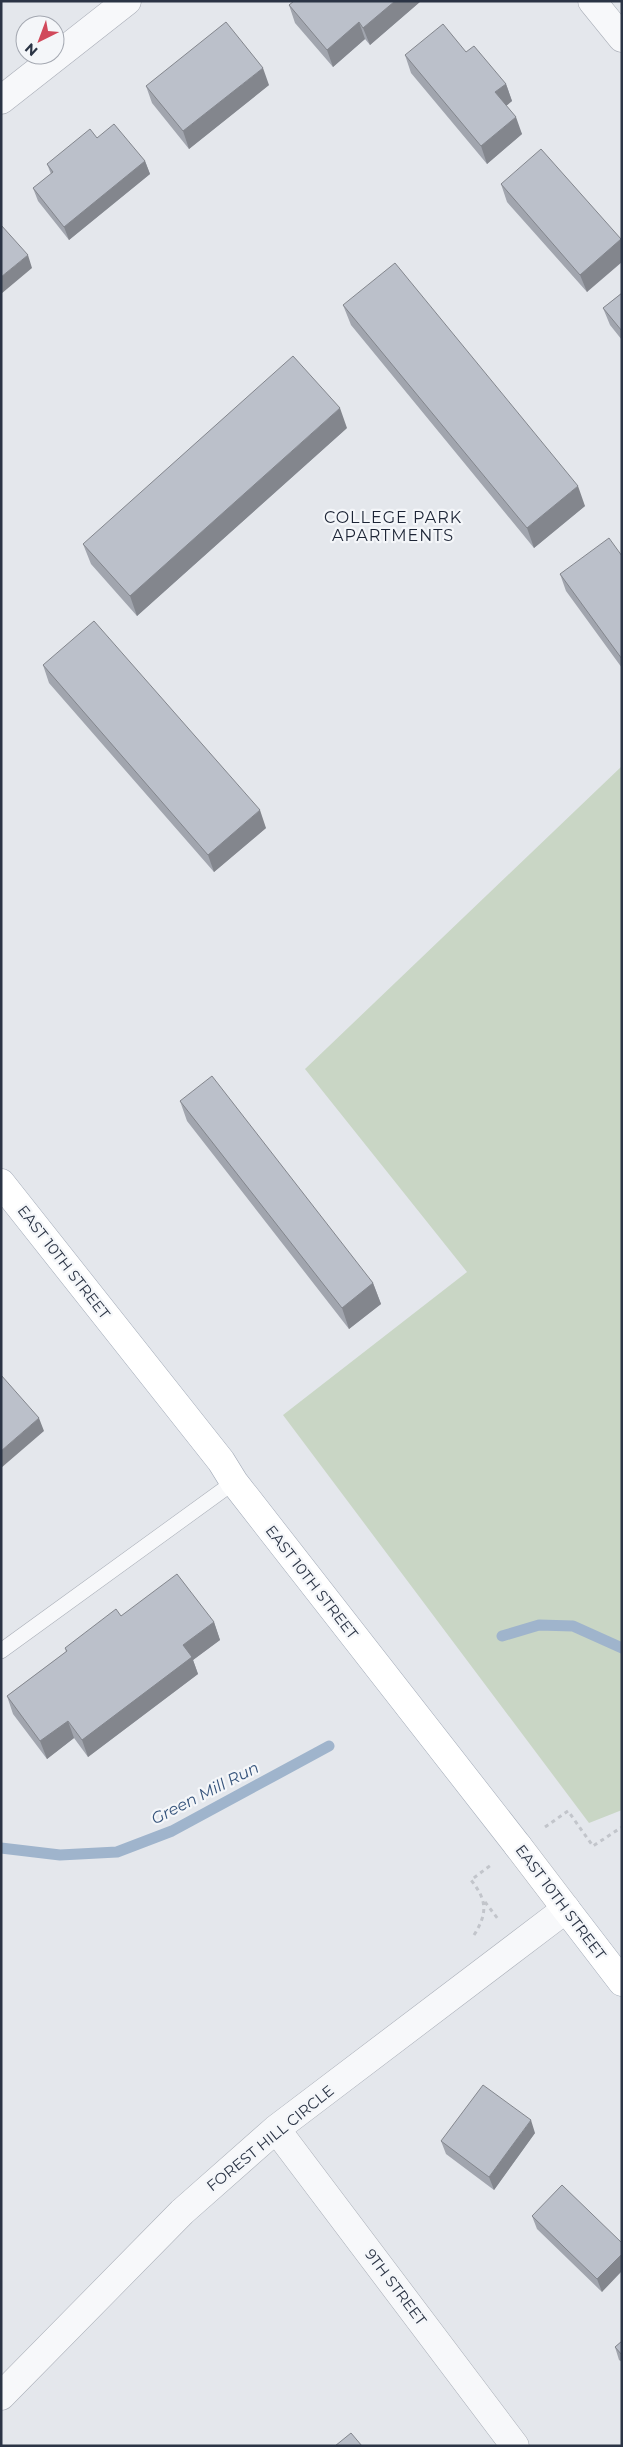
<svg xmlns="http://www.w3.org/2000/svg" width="623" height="2447" font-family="Montserrat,sans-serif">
	<rect width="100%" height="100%" fill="#e4e7ec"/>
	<path fill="#c9d6c5" d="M622 766V1810L589 1823 283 1415 467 1272 305 1069Z"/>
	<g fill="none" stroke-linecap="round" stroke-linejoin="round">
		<path stroke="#9fb4cc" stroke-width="11" d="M502 1636 539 1625 573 1626 622 1648
			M1 1848 60 1855 117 1852 172 1831 329 1746"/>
		<defs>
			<path id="lane" d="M1 1651 234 1482"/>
			<path id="street" d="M592 1 622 38
				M1 100 127 1
				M276 2129 515 2446
				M1 2396 182 2212 276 2129 566 1909"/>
			<path id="secondary" d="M518 1846 566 1909"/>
			<path id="primary" d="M1 1183 221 1461 234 1482 518 1846
				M566 1909 622 1982"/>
		</defs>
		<use href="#lane" stroke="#a9aeb7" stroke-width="16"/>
		<use href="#street" stroke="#a9aeb7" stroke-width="29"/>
		<use href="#secondary" stroke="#a9aeb7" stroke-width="29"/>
		<use href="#primary" stroke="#a3abb8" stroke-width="29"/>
		<path stroke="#c2c5cb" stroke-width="3" stroke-dasharray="4 4" stroke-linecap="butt" d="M545 1827 568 1811 593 1846 622 1827
			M485 1902 498 1919
			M474 1935C488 1913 487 1900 471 1880L491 1865"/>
		<use href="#lane" stroke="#f7f8fa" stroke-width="15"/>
		<use href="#street" stroke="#f7f8fa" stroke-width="28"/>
		<use href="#secondary" stroke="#fff" stroke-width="28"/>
		<use href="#primary" stroke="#fff" stroke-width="28"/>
	</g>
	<path fill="#a1a5ae" d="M421 1 370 45 365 39 333 67 295 23 289 5Z
		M466 52 506 84 512 101 506 106 522 134 487 164 411 73 405 55Z
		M269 85 189 149 152 103 146 86Z
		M97 138 145 161 150 174 69 240 38 201 33 188 51 174 47 164Z
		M501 184 621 239 587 292 507 202Z
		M622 293V340L610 325 603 308Z
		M343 305 585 506 534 548 351 325Z
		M347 428 137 616 91 564 83 544Z
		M622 556V668L566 591 560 574Z
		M43 665 266 828 214 872 49 683Z
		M180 1101 373 1283 381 1304 349 1329 187 1121Z
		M121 1616 214 1622 220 1640 193 1660 198 1674 88 1757 74 1738 47 1759 13 1714 7 1696 66 1652 65 1648Z
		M535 2133 494 2190 446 2154 441 2141Z
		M532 2216 622 2243 602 2292 537 2229Z
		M622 2341V2362L619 2360 615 2347Z"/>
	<path fill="#83868d" d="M395 1H421L370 45 363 28Z
		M359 22 365 39 333 67 327 50Z
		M263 68 269 85 189 149 183 131Z
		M506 84 512 101 501 110 495 92Z
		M516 117 522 134 487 164 481 146Z
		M145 161 150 174 69 240 64 227Z
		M621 239 622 262 587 292 580 275Z
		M28 255 32 268 1 294V277Z
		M340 408 347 428 137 616 130 596Z
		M578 486 585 506 534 548 527 528Z
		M260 810 266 828 214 872 208 855Z
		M373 1283 381 1304 349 1329 342 1308Z
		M39 1418 44 1431 1 1468V1451Z
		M214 1622 220 1640 193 1660 198 1674 88 1757 82 1740 183 1645Z
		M68 1721 74 1738 47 1759 40 1741Z
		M531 2120 535 2133 494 2190 489 2177Z
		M622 2254V2271L602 2292 597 2279Z"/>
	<path fill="#bbc0ca" stroke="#83868d" d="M294 1H395L363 28 359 22 327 50 289 5Z
		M226 22 263 68 183 131 146 86Z
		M443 24 466 52 474 46 506 84 495 92 516 117 481 146 405 55Z
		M114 124 145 161 64 227 33 188 53 172 47 164 90 129 97 138Z
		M541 149 621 239 580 275 501 184Z
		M1 225 28 255 1 277Z
		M395 263 578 486 527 528 343 305Z
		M622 293V331L603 308Z
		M293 356 340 408 130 596 83 544Z
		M609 538 622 556V659L560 574Z
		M94 621 260 810 208 855 43 665Z
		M212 1076 373 1283 342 1308 180 1101Z
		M1 1375 39 1418 1 1451Z
		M177 1574 214 1622 183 1645 192 1657 82 1740 68 1721 40 1741 7 1696 67 1651 65 1648 116 1609 121 1616Z
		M483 2085 531 2120 489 2177 441 2141Z
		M562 2185 622 2243V2254L597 2279 532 2216Z
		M622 2341V2355L615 2347Z
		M351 2433 362 2446H335Z"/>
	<g text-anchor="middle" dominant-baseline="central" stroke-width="4.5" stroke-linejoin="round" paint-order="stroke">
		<g font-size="15" fill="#2b3445" stroke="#f4f6f9">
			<text transform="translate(64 1262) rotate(52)">EAST 10TH STREET</text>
			<text transform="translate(312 1582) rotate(52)">EAST 10TH STREET</text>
			<text transform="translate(561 1902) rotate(53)">EAST 10TH STREET</text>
			<text transform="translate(270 2138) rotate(-39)">FOREST HILL CIRCLE</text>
			<text transform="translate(396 2287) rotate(53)">9TH STREET</text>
		</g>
		<g font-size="16" letter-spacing="1" fill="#1d2536" stroke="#f4f6f9">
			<text x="393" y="517">COLLEGE PARK<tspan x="393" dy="18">APARTMENTS</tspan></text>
		</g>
		<g font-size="16" font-style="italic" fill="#34527a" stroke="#f4f6f9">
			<text transform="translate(205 1793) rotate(-27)">Green Mill Run</text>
		</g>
	</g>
	<rect width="623" height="2447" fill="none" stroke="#2b3445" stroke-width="5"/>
	<g transform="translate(40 40) rotate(222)"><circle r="24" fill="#f4f6f9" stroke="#a4a8b1"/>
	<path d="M0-4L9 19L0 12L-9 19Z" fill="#d1495b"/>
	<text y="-8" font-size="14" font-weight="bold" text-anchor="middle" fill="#2b3445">N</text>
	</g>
</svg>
